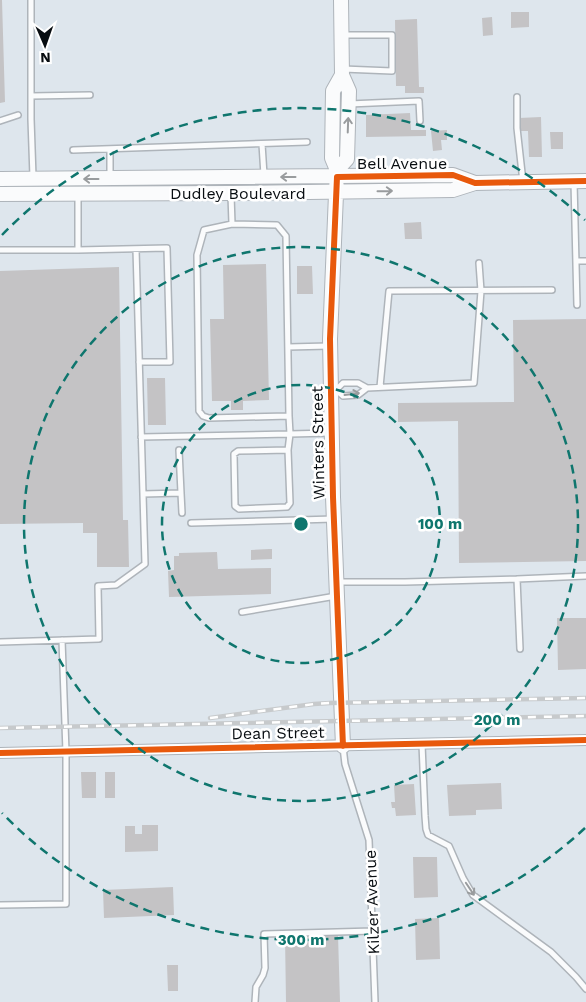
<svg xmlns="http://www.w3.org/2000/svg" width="586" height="1002" font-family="'Work Sans',sans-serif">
	<rect width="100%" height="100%" fill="#dee6ed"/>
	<path fill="#c4c3c5" d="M0 0H2L5 102 0 103Z
		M511 12H529V27L511 28Z
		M492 17 493 35 483 36 482 18Z
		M417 19 419 87H424V93H405V86H396L395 20Z
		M410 113 411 130H426V136L366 137V115Z
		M541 117 542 157H529L528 131H520L519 118Z
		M447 130V140H441L442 150 433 151 431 131Z
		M550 132H563V149H551Z
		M421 222 422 239H405L404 223Z
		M266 264 269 400 243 401V410H231V401H212L210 319H224L223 265Z
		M297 266H312L313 294H297Z
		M119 267 123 520H128L129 567H97V533H83V523L0 524V271Z
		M586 319V561L459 563 458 421 398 422V403L514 402 513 320Z
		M147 378H165L166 425H148Z
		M269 549H272V559L251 560V550Z
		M217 552 218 569 271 568V594L169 597 168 571 174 570V556H179V553Z
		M557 618H586V669L558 670Z
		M81 772H96V798H82Z
		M105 772H115V798H105Z
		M501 783 502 809 476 810V815L449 816 447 785Z
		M414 784 416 815 396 816 395 808H392L391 802H395L394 785Z
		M142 825H158V851L125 852V826H135V834H142Z
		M413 857H437L438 897 414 898Z
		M173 887 174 915 104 918 103 890Z
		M439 918 440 959 416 960 415 919Z
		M338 935 340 1002H286L285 936Z
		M167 965H178V991H168Z"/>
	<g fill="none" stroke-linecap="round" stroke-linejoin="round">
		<defs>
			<path id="lane" d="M31 0V119L33 177
				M342 35H392V71L343 69
				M31 96 90 95
				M517 97V128L523 182
				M349 104 419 101 420 121
				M0 121 18 115
				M262 144 264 175
				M110 149V176
				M73 150 307 142
				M574 182 577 305
				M78 194V250
				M231 195 232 224
				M232 224 277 225 286 236 289 416 209 418 203 416 199 411 197 255 204 230Z
				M0 250H78L167 248 170 362H139
				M577 261H586
				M288 347 329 346
				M380 387 389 291 552 290
				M332 390H336L343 396 358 395 367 388 474 383 481 291 479 263
				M336 390 343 383H358L367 388
				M289 416 290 434 330 433
				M141 437 290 434 288 450 290 503 287 507 239 509 235 506 234 454 238 451 288 450
				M181 493 182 513
				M143 494 181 493 179 450
				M191 523 334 519
				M517 579 586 576
				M337 582H405L517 579 520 649
				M242 612 336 596
				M0 642 99 639 98 586 116 585 145 564 136 249
				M422 744 425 816 426 829 428 835 449 846 463 878 473 895 551 952 576 977 586 989
				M343 747 345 764 369 840 375 1002
				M0 905 66 904V752L62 640
				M255 1002 256 987 263 975 265 968 264 934 373 931"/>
			<path id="street" d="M0 753 586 740"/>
			<path id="secondary" d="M342 75 333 91 332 158 337 170 330 339 333 497 343 746
				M337 170 347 159 349 91 342 75 341 0
				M0 179 453 175 475 183 586 181
				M0 194 231 193 453 190 475 183"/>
		</defs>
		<use href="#lane" stroke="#aeb4ba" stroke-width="8"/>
		<use href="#street" stroke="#aeb4ba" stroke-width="12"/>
		<use href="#secondary" stroke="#aeb4ba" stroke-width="16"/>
		<use href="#lane" stroke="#fafbfc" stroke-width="5"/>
		<use href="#street" stroke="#fafbfc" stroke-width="10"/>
		<use href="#secondary" stroke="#fafbfc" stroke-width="14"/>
		<defs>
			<path id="rail" d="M210 718 314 704 330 703 586 698
				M0 728 586 716"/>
		</defs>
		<use href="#rail" stroke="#c7cacc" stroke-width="4.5"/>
		<use href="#rail" stroke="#fff" stroke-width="2.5" stroke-dasharray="8" stroke-linecap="butt"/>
		<defs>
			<path id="cycleway" d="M343 746 333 497 330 339 337 177 453 175 475 183 586 181
				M0 753 586 740"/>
		</defs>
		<use href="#cycleway" stroke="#fff" stroke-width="9"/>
		<use href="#cycleway" stroke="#e8590c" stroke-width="6"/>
	</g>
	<defs><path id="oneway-shaft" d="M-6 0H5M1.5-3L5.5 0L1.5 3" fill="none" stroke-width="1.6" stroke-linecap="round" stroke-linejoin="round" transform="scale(1.25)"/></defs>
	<g stroke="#999c9e">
		<use href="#oneway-shaft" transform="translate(348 125) rotate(-88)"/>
		<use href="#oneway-shaft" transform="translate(288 177) rotate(180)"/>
		<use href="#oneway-shaft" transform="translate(91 179) rotate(180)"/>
		<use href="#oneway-shaft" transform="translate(385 191) rotate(-1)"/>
		<use href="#oneway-shaft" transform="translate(352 394) rotate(-7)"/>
		<use href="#oneway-shaft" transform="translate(470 889) rotate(56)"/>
	</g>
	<g fill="none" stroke="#0f766e" stroke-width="2.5" stroke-dasharray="9 6">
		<circle cx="301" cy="524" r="139"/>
		<circle cx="301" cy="524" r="277"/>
		<path d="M585 828A416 416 0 0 1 2 813M2 235A416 416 0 0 1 585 220"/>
	</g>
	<g text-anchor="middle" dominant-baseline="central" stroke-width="5" stroke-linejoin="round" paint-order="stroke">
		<g font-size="16" fill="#080d11" stroke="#fff">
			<text x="402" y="163">Bell Avenue</text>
			<text x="238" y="193">Dudley Boulevard</text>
			<text transform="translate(318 443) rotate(-91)">Winters Street</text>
			<text transform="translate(278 733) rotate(-1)">Dean Street</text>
			<text transform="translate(372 902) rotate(-92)">Kilzer Avenue</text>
		</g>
	</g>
	<circle cx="301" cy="524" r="8" fill="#0f766e" stroke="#fff" stroke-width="2.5"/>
	<g font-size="15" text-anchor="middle" font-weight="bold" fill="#0f766e" stroke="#fff" stroke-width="5" stroke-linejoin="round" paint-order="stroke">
		<text x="440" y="529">100 m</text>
		<text x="497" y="725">200 m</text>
		<text x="301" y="945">300 m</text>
	</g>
	<g transform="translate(45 45) rotate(178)" stroke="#ffffff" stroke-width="4" paint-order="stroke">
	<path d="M0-4L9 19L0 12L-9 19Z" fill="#080d11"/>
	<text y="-8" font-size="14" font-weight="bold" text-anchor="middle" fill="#080d11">N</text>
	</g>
</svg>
